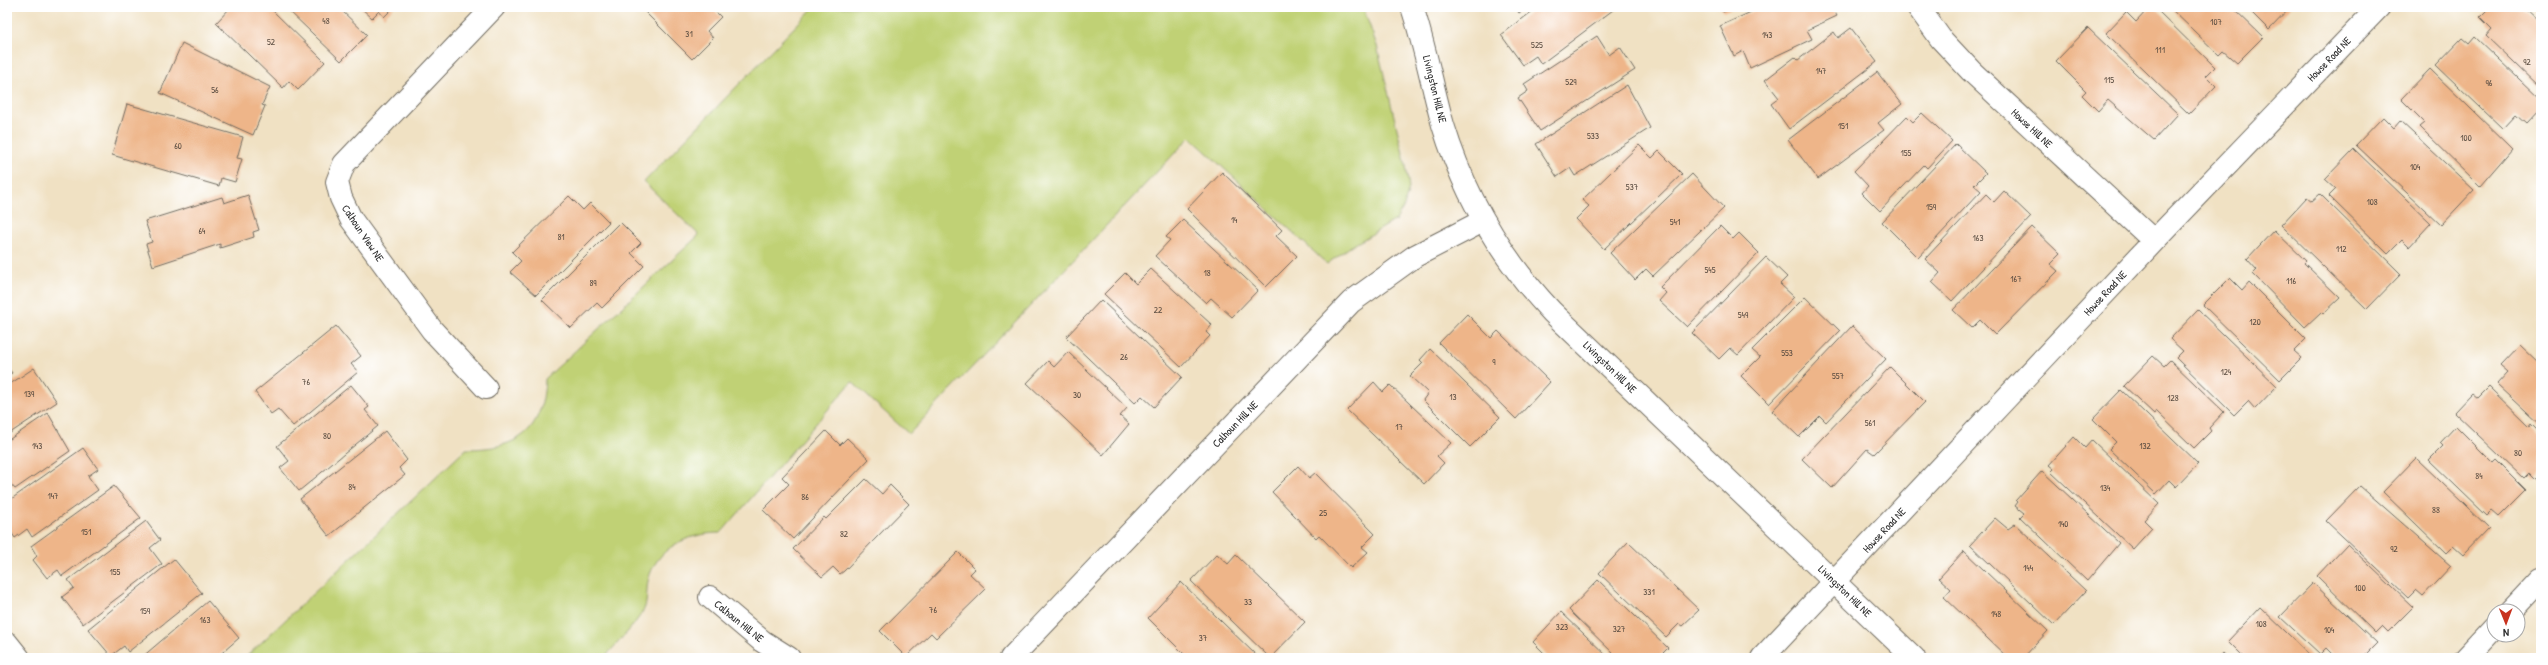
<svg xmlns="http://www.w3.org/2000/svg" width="2548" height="665" font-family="'Patrick Hand',sans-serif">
	<rect width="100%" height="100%" fill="#fff"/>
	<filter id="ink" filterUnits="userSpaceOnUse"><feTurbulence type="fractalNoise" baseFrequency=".025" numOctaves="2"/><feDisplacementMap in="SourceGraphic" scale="8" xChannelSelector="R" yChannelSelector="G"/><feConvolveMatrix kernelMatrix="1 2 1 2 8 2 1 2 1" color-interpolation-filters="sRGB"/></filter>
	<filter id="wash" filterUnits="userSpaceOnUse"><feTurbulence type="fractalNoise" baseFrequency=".012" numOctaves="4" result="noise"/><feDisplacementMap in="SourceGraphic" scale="16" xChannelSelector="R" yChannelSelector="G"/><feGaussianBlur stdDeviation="0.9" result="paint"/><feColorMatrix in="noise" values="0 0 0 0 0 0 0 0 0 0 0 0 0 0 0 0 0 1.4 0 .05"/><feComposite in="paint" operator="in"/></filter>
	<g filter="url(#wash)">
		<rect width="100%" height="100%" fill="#f0e1c3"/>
		<path fill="#c0d174" stroke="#767e50" d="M814 7H1363L1377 46 1406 166 1409 188 1404 206 1396 220 1350 247 1327 264 1190 137 909 434 852 382 721 533C689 533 656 547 648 581 646 590 648 604 643 611 633 628 617 643 604 658H245L466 449C517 449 543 433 545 379L699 235 644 182Z"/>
		<g id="blocks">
			<path fill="#eeb589" d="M231 7H269L325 62 298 90 289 81 283 88 216 23Z
				M285 7H338L367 35 341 61Z
				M360 7H394L384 17 379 11 372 18Z
				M640 7H711L721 17 707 31 713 38 692 59Z
				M1515 7H1527L1519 13Z
				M1538 7H1617L1541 64 1536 56 1523 65 1501 35Z
				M1720 7H1734L1723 12Z
				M1762 7H1832L1837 16 1807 30 1812 39 1750 68 1743 51 1734 56 1720 26Z
				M2150 7H2154L2215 67 2206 76 2216 86 2189 114 2106 33 2126 12 2136 22Z
				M2169 7H2232L2263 37 2237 63 2223 51 2219 55Z
				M2246 7H2291L2269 30Z
				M2490 7H2524L2541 23V89L2486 36 2492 29 2480 17Z
				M2533 7H2541V14Z
				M1851 28 1877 62 1789 129 1771 104 1779 98 1765 80 1795 57 1798 60 1834 32 1838 38Z
				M2088 28 2178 114 2154 140 2108 100 2098 111 2082 95 2086 91 2056 61Z
				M1597 36 1609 55 1620 47 1635 70 1540 131 1518 98 1528 91 1524 84Z
				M2475 37 2541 100V108L2526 124 2516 115 2503 129 2436 65 2462 38 2469 44Z
				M182 43 270 87 262 105 265 106 253 135 160 93Z
				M2430 69 2512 149 2480 186 2420 127 2425 123 2401 99Z
				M1877 72 1902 104 1878 123 1884 130 1818 179 1788 140Z
				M1627 85 1650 128 1575 176 1570 168 1557 177 1536 144Z
				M127 104 243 137 237 158 242 159 235 182 221 178 219 186 112 155Z
				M1922 113 1952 141 1927 168 1924 165 1880 211 1862 193 1868 186 1854 171 1907 116 1913 122Z
				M2383 117 2394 128 2400 121 2474 190 2441 225 2356 145Z
				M1956 144 1986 173 1974 185 1981 191 1918 258 1882 222Z
				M1639 145 1652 158 1659 151 1682 174 1604 249 1576 219 1589 206 1582 200Z
				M2354 149 2431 223 2409 247 2402 240 2388 254 2329 196 2336 189 2325 179Z
				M1222 172 1282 230 1276 236 1297 256 1266 287 1187 209Z
				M1692 174 1724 208 1653 276 1646 269 1635 280 1610 253Z
				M2004 191 2031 217 1952 301 1932 282 1940 273 1925 259 1986 194 1994 202Z
				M2320 194 2401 274 2367 309 2281 225 2307 197 2312 201Z
				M248 195 259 230 253 232 254 237 220 248V244L153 266 146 244 152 242 145 221 222 197 224 203Z
				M569 196 583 210 590 203 609 222 536 295 510 272 521 261 512 252Z
				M1183 220 1258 290 1232 317 1211 298 1206 303 1155 256 1170 240 1166 237Z
				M620 222 641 243 631 253 644 266 602 308 597 303 571 328 542 300Z
				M1720 226 1733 239 1739 233 1759 253 1687 327 1659 301 1666 293 1660 287Z
				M2032 227 2060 254 2050 264 2058 271 1995 335 1980 320 1972 328 1953 310Z
				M2274 230 2306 261 2304 263 2340 298 2323 314 2321 312 2305 327 2253 274 2257 270 2247 259Z
				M1766 257 1787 277 1780 284 1794 297 1738 355 1730 348 1719 359 1692 333Z
				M1151 269 1212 325 1206 332 1210 336 1181 367 1104 294 1125 273 1136 284Z
				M2230 278 2242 290 2249 282 2306 339 2294 351 2302 358 2280 380 2203 305Z
				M1805 297 1840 331 1769 404 1741 376 1760 357 1752 350Z
				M1101 300 1182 377 1154 407 1142 396 1135 403 1066 337Z
				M2198 310 2277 386 2255 409 2248 401 2234 415 2176 358 2183 351 2170 339Z
				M1467 314 1491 338 1498 331 1550 382 1516 419 1439 343Z
				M336 326 361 356 351 364 358 372 293 426 278 409 271 414 255 392Z
				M1852 326 1886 359 1826 422 1820 416 1799 437 1772 411Z
				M2520 344 2541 364V425L2497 384 2508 372 2500 365Z
				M1430 349 1500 417 1470 447 1423 400 1428 393 1410 376 1423 363 1420 360Z
				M1068 352 1127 408 1120 416 1129 424 1103 455 1027 383 1048 361 1054 367Z
				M2153 356 2164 366 2170 360 2224 412 2209 428 2211 431 2194 448 2156 411 2154 414 2124 386Z
				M7 366 12 373 7 376Z
				M1890 367 1925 402 1874 454 1867 449 1832 488 1802 459Z
				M34 368 57 402 7 435V386Z
				M1374 382 1383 392 1390 385 1451 443 1437 456 1444 463 1424 484 1347 410Z
				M351 385 369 407 365 410 378 426 299 491 280 468 289 461 277 446Z
				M2489 387 2529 426 2531 423 2541 433V473L2535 480 2528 473 2523 478 2454 412 2472 393 2478 398Z
				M2121 390 2198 464 2176 487 2169 480 2156 494 2109 449 2116 442 2093 419Z
				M48 413 70 451 15 489 9 482 7 483V441Z
				M2456 426 2493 463 2496 460 2526 490 2499 517 2492 511 2487 516 2429 460 2443 446 2440 443Z
				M385 431 407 460 399 468 405 475 329 536 300 499Z
				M826 431 840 445 847 438 869 459 793 539 763 510 789 484 782 477Z
				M2074 437 2085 448 2092 440 2159 504 2144 520 2152 528 2133 549 2051 472 2054 469 2049 465Z
				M83 448 98 469 88 476 98 490 32 537 27 529 15 538 7 526V502Z
				M2416 458 2489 528 2463 555 2453 546 2446 553 2383 492Z
				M1298 466 1309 478 1315 473 1375 534 1362 547 1368 552 1351 568 1319 535 1316 538 1272 492Z
				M2042 471 2119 543 2087 581 2020 517 2024 513 2015 506 2018 502 2016 500Z
				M866 479 882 494 890 485 909 504 844 571 840 574 833 567 822 577 793 549 824 517 826 519Z
				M114 486 141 518 62 576 58 570 47 578 33 560 37 556 31 546Z
				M2360 486 2451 566 2423 596 2416 590 2408 598 2326 521Z
				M1995 518 2008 529 2015 524 2086 591 2054 625 1970 545Z
				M146 521 160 540 150 548 162 564 83 624 62 597 74 588 68 580Z
				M1628 542 1699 610 1682 626 1679 624 1666 637 1599 573Z
				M2347 544 2413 607 2388 632 2382 626 2375 633 2317 576Z
				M1964 551 2048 631 2023 658H2008L1944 597 1951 589 1939 578Z
				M958 552 975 569 970 574 986 589 936 638 931 633 906 657 880 631Z
				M1217 554 1228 564 1236 555 1305 622 1270 658 1191 581Z
				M174 559 202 593 128 652 124 646 111 656 88 629Z
				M1598 580 1668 648 1658 658H1618L1569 610Z
				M1181 582 1259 658H1188L1148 618Z
				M2313 583 2377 643 2362 658H2336L2326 648 2320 654 2280 617Z
				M208 601 239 638 216 658H141Z
				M2260 607 2313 658H2245L2228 641Z
				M1561 612 1609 658H1549L1533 642Z
				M2223 653 2228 658H2219Z"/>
		</g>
	</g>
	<g filter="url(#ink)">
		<use href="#blocks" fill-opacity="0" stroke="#706b60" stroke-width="1"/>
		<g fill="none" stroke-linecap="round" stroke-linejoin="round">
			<defs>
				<path id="minor" d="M1412 7C1425 46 1432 86 1443 125 1465 197 1501 258 1552 312L1914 658
					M1918 7 1941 39 1971 71 2154 241
					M486 388 432 330 351 219 341 198 337 182 344 164 494 7
					M710 597 762 641 789 658
					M2511 611 2541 579
					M7 643 19 658
					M1011 658 1351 302 1415 256 1483 221
					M1762 658 2154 241 2379 7
					M2466 658 2494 628"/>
			</defs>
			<use href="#minor" stroke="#706b60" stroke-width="24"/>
			<use href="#minor" stroke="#fff" stroke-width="22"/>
		</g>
	</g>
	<g text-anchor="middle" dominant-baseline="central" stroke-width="3.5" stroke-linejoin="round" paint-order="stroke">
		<g font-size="9" fill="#5c4e42">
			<text x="326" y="21">48</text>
			<text x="2216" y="22">107</text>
			<text x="689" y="34">31</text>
			<text x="1767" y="35">143</text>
			<text x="271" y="42">52</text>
			<text x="1537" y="45">525</text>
			<text x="2160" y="50">111</text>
			<text x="2527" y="62">92</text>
			<text x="1821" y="71">147</text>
			<text x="2109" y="80">115</text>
			<text x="1571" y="82">529</text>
			<text x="2489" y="83">96</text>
			<text x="215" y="90">56</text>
			<text x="1843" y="126">151</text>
			<text x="1593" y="136">533</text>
			<text x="2466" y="138">100</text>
			<text x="178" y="146">60</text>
			<text x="1906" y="153">155</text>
			<text x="2415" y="167">104</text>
			<text x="1632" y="187">537</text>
			<text x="2372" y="202">108</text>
			<text x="1931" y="207">159</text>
			<text x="1234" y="220">14</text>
			<text x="1675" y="222">541</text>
			<text x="202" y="231">64</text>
			<text x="561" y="237">81</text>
			<text x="1978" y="238">163</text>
			<text x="2341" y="249">112</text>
			<text x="1710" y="270">545</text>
			<text x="1207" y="273">18</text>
			<text x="2016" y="279">167</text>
			<text x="2291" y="281">116</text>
			<text x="593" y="283">89</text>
			<text x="1158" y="310">22</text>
			<text x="1743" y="315">549</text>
			<text x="2255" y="322">120</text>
			<text x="1787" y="353">553</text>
			<text x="1124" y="357">26</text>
			<text x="1494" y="362">9</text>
			<text x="2226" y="372">124</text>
			<text x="1838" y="376">557</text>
			<text x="306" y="382">76</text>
			<text x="29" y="394">139</text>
			<text x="1077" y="395">30</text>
			<text x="1453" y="397">13</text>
			<text x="2173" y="398">128</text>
			<text x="1870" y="423">561</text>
			<text x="1399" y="427">17</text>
			<text x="327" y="436">80</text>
			<text x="37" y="446">143</text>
			<text x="2145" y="446">132</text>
			<text x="2518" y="453">80</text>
			<text x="2479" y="476">84</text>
			<text x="352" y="487">84</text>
			<text x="2105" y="488">134</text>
			<text x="53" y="496">147</text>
			<text x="805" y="497">86</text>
			<text x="2436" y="510">88</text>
			<text x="1323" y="513">25</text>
			<text x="2063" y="524">140</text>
			<text x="86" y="532">151</text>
			<text x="844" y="534">82</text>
			<text x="2394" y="549">92</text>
			<text x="2028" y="568">144</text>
			<text x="115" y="572">155</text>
			<text x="2360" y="588">100</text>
			<text x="1649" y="592">331</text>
			<text x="1248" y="602">33</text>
			<text x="933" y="610">76</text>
			<text x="145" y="611">159</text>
			<text x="1996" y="614">148</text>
			<text x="205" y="620">163</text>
			<text x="2261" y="624">108</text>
			<text x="1562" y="627">323</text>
			<text x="1619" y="629">327</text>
			<text x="2329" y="630">104</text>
			<text x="1203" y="638">37</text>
		</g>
		<g font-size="11" fill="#2b2b2b" stroke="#fff">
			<text transform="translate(2329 59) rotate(-46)">Howse Road NE</text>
			<text transform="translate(1435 89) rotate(76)">Livingston Hill NE</text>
			<text transform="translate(2032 128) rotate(43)">Howse Hill NE</text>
			<text transform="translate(363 233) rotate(56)">Calhoun View NE</text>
			<text transform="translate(2105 293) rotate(-47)">Howse Road NE</text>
			<text transform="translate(1610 367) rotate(44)">Livingston Hill NE</text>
			<text transform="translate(1235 424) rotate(-46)">Calhoun Hill NE</text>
			<text transform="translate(1884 530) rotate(-47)">Howse Road NE</text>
			<text transform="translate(1845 591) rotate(44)">Livingston Hill NE</text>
			<text transform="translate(739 621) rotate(39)">Calhoun Hill NE</text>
		</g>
	</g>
	<rect width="2548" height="665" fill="none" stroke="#fff" stroke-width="24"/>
	<g transform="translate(2506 623) rotate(179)"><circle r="19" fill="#ffffff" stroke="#aaaaaa"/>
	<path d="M0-3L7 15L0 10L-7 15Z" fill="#c8321e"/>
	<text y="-6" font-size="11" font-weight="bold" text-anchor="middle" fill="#2b2b2b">N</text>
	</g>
</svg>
